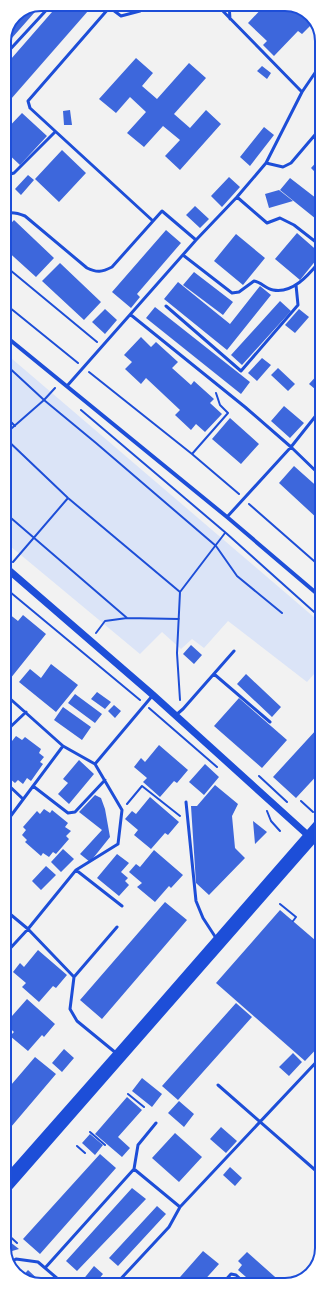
<svg xmlns="http://www.w3.org/2000/svg" width="326" height="1289" font-family="Inter,sans-serif">
	<rect width="100%" height="100%" fill="#f2f2f2"/>
	<path fill="#dbe4f7" d="M4 352 322 624V665L307 682 228 621 204 648 192 639 181 649 162 632 140 654 4 541Z"/>
	<path fill="#3d67dc" d="M42 4 4 47V41L15 15Z
		M59 4H80L88 11 11 99 4 93V67Z
		M266 4H271L274 7 278 4H289L311 25 302 34 298 31 274 56 263 45 267 41 248 23Z
		M136 58 153 73 142 86 157 99 189 63 206 78 174 114 190 128 206 110 221 124 180 170 165 156 180 140 163 126 144 147 127 133 146 112 130 97 116 113 99 99Z
		M262 66 271 73 267 79 257 71Z
		M70 110 72 125H64L63 111Z
		M22 113 47 136 20 165 4 150V132Z
		M264 127 274 135 250 166 240 157Z
		M62 150 86 173 59 202 35 179Z
		M321 157V178L311 168Z
		M28 175 34 180 21 195 15 189Z
		M229 177 240 187 222 207 211 196Z
		M290 178 321 202V223L280 190Z
		M4 183 11 189 4 196Z
		M279 190 293 201 269 208 265 194Z
		M195 206 209 219 200 228 186 215Z
		M14 220 54 258 36 277 4 248V231Z
		M166 230 181 243 137 294 140 297 131 308 112 292Z
		M297 233 321 254 300 280 275 259Z
		M236 234 265 258 243 285 214 261Z
		M60 263 101 302 84 320 42 281Z
		M194 272 233 302 223 315 183 285Z
		M178 282 230 324 260 286 271 295 227 350 164 299Z
		M280 301 291 311 242 365 231 355Z
		M155 307 250 382 241 394 146 318Z
		M105 309 117 320 105 334 92 322Z
		M299 309 309 317 295 333 285 325Z
		M141 337 151 347 156 342 178 362 172 368 191 385 194 381 214 399 210 403 222 414 205 432 196 424 191 430 175 415 180 410 146 378 141 384 125 369 132 362 124 355Z
		M262 358 271 365 257 381 248 373Z
		M278 368 295 384 288 391 271 375Z
		M322 370V395L309 384Z
		M284 406 304 423 290 438 271 421Z
		M230 418 259 444 241 464 212 439Z
		M294 466 322 491V517L319 520 279 483Z
		M4 610 18 621 23 615 46 634 10 679 4 674Z
		M191 645 202 655 194 664 183 654Z
		M51 664 78 685 56 712 19 682 30 669 41 678Z
		M246 674 281 707 272 717 237 684Z
		M97 692 111 702 105 709 91 699Z
		M75 694 102 714 95 723 68 703Z
		M239 698 287 740 262 768 214 726Z
		M114 705 121 711 115 718 108 711Z
		M63 707 91 727 82 740 54 720Z
		M317 729 322 733V770L296 798 273 777Z
		M16 736 22 740 25 737 41 749 39 753 44 757 40 762 43 764 31 781 27 778 23 784 18 780 15 783 4 774V745L9 739 12 741Z
		M159 745 188 770 177 783 174 781 160 797 143 782 147 778 134 767 141 758 145 762Z
		M79 760 94 774 69 804 58 794 68 783 63 779Z
		M205 764 219 777 204 795 189 782Z
		M215 785 238 804 232 816 235 848 245 858 209 895 196 883 191 806H197Z
		M95 795 101 798 105 809 110 837 90 862 80 854 102 830 79 812Z
		M150 797 179 822 168 835 165 833 151 849 134 835 138 830 125 819 132 811 136 814Z
		M44 809 50 813 52 810 68 823 65 827 71 831 66 836 69 839 56 854 53 852 49 857 43 853 41 856 25 842 27 840 22 835 26 830 23 827 37 811 40 814Z
		M253 821 267 832 255 844Z
		M63 849 74 859 61 872 51 862Z
		M154 850 183 875 171 888 169 886 155 902 137 887 142 883 129 872 136 864 140 867Z
		M117 854 129 863 121 872 128 878 125 881 129 885 119 896 97 878Z
		M46 866 56 875 41 890 32 881Z
		M165 902 187 920 102 1019 80 1000Z
		M280 910 322 946V1043L305 1061 216 983Z
		M38 950 67 975 56 988 53 986 39 1002 22 987 26 983 13 972 20 963 24 967Z
		M27 999 55 1024 44 1037 42 1035 28 1051 10 1036 14 1032 5 1024V1017L8 1013 12 1016Z
		M236 1003 252 1017 178 1100 162 1086Z
		M64 1049 74 1058 62 1072 52 1063Z
		M293 1053 302 1062 289 1076 279 1067Z
		M35 1057 56 1074 5 1134V1092Z
		M142 1078 162 1094 152 1107 132 1091Z
		M127 1097 142 1110 118 1137 130 1148 122 1157 95 1134Z
		M179 1101 194 1114 184 1127 168 1113Z
		M221 1127 237 1141 226 1153 210 1139Z
		M175 1133 202 1157 179 1182 152 1158Z
		M90 1134 103 1145 95 1155 82 1143Z
		M100 1154 116 1168 40 1254 23 1239Z
		M230 1167 242 1178 235 1186 223 1175Z
		M132 1188 146 1199 77 1271 66 1261Z
		M157 1206 166 1214 118 1266 109 1258Z
		M5 1238 19 1249 5 1253Z
		M203 1251 219 1264 201 1284 173 1285Z
		M247 1252 283 1284H254L238 1270 242 1265 238 1261Z
		M94 1266 103 1274 94 1285H86L82 1281Z
		M28 1270 42 1283 41 1285H37L21 1278Z"/>
	<g fill="none" stroke-linecap="round" stroke-linejoin="round">
		<path stroke="#1d4ed8" stroke-width="2" d="M4 265 97 342
			M4 303 78 363
			M4 363 44 400 96 443 216 546 237 576 282 613
			M89 372 192 454 239 494
			M81 410 226 533 322 619
			M4 415 15 426
			M4 435 44 400 55 388
			M4 437 68 498 180 592 177 653 180 700
			M192 454 228 413 220 405 216 393
			M249 504 322 568
			M4 512 127 618 179 619
			M13 562 68 498
			M4 587 140 700
			M180 592 225 533
			M96 633 105 621 127 618
			M149 708 217 767
			M259 776 287 802
			M301 801 313 812
			M127 804 142 786 180 816
			M267 811 271 821 280 831
			M280 904 296 917 293 921
			M128 1094 144 1107
			M90 1132 105 1145
			M77 1146 85 1153
			M5 1232 17 1243"/>
		<path stroke="#1d4ed8" stroke-width="3" d="M105 4 121 16 140 11 150 4
			M216 4 302 92
			M229 4 230 19
			M109 8 28 101 30 108 153 221
			M4 56 52 4
			M321 128 314 136 321 143
			M266 163 283 167 291 163 314 136
			M4 174 7 175 14 173 55 132
			M237 197 267 223 280 218 294 225 321 246
			M4 214C11 211 18 213 25 216L87 268C97 273 102 272 112 267L162 211 196 240
			M183 255 232 293 239 292 254 281C261 282 266 289 273 290 294 294 310 273 321 260
			M166 306 241 371 298 305 296 285
			M131 315 245 407 291 447 318 413 322 412
			M67 386 196 240 237 197 266 163 302 92 321 64
			M227 517 291 447 322 477
			M214 674 270 722
			M4 699 7 696 63 746 95 764 122 810 118 844 76 870 28 929 5 954
			M176 715 183 709 234 651
			M4 733 26 712
			M95 764 153 695
			M4 781 23 799
			M33 786 68 813 75 812 105 780
			M186 802 196 901 203 918 216 938
			M4 825 63 746
			M76 870 122 906
			M321 892 322 893
			M4 909 28 929 74 977
			M116 1053 77 1021 70 1009 74 977 117 927
			M218 1085 322 1176
			M134 1169 138 1145 156 1123
			M9 1263 16 1259 38 1262 65 1285
			M45 1268 134 1169 180 1207
			M222 1284 231 1274 236 1275 246 1284
			M115 1285 169 1227 180 1207 322 1056"/>
		<path stroke="#1d4ed8" stroke-width="4" d="M4 335 227 517 322 598
			M313 840 322 848"/>
		<path stroke="#1d4ed8" stroke-width="7" d="M4 566 153 695 311 838"/>
		<path stroke="#1d4ed8" stroke-width="8" d="M5 1181 117 1054 322 819
			M5 1191 322 829"/>
	</g>
	<path d="M0 0H326V1289H0ZM41 11H285A30 30 0 0 1 315 41V1248A30 30 0 0 1 285 1278H41A30 30 0 0 1 11 1248V41A30 30 0 0 1 41 11Z" fill="#fff" fill-rule="evenodd"/>
	<path fill="none" stroke="#1d4ed8" stroke-width="2" d="M41 11H285A30 30 0 0 1 315 41V1248A30 30 0 0 1 285 1278H41A30 30 0 0 1 11 1248V41A30 30 0 0 1 41 11Z"/>
</svg>
